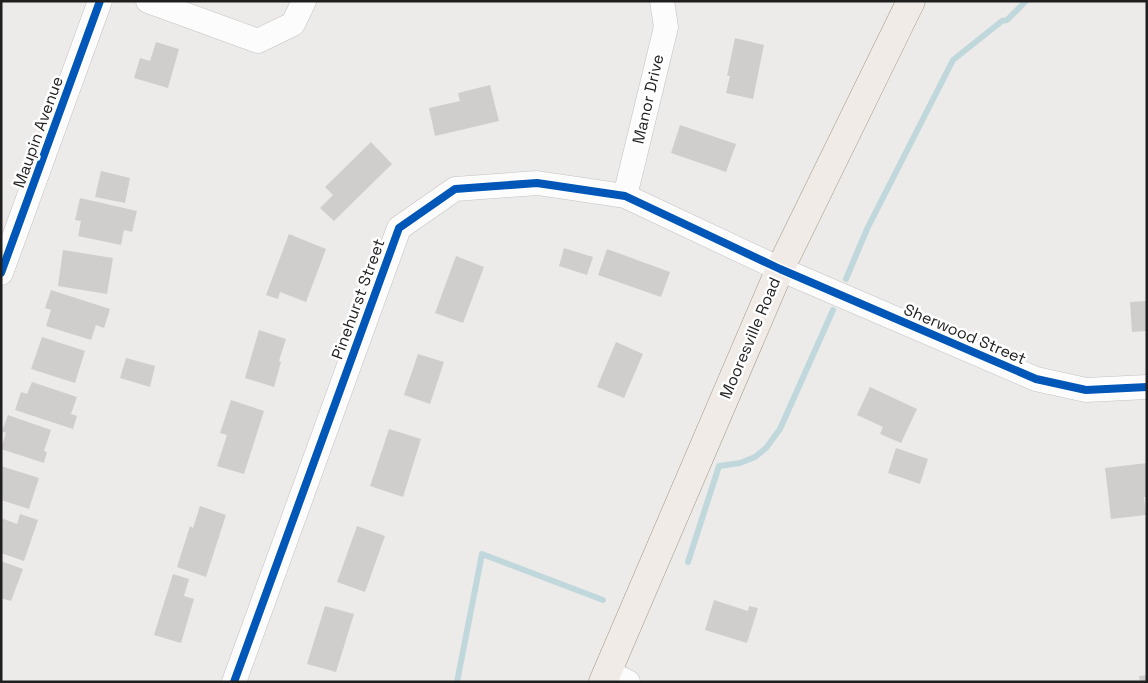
<svg xmlns="http://www.w3.org/2000/svg" width="1148" height="683" font-family="'Space Grotesk',sans-serif">
	<rect width="100%" height="100%" fill="#edebe9"/>
	<g fill="none" stroke-linecap="round" stroke-linejoin="round">
		<path stroke="#c0d8dc" stroke-width="6" d="M846 279 867 229 953 60 1002 21 1007 20 1026 1
			M688 562 719 466 740 463 755 457 766 448 780 429 833 310
			M457 682 482 554 603 600"/>
	</g>
	<path fill="#d0cecc" d="M735 38 764 45 753 99 726 93 730 76H727Z
		M156 42 179 49 168 88 134 78 140 58 150 61Z
		M490 85 499 121 435 136 429 108 460 101 458 93Z
		M680 125 736 144 726 172 671 153Z
		M371 142 392 164 334 221 320 208 333 195 325 187Z
		M101 171 130 178 125 203 95 197Z
		M80 198 137 211 132 232 124 230 121 245 78 236 81 221 75 220Z
		M289 234 326 249 306 302 280 292 278 299 266 295Z
		M564 248 593 257 587 275 559 266Z
		M607 249 670 272 661 297 598 275Z
		M63 250 113 258 107 294 58 286Z
		M456 256 484 267 463 323 435 313Z
		M51 290 110 309 104 328 96 325 91 340 46 326 51 310 45 308Z
		M1147 301V331L1132 332 1130 302Z
		M259 330 286 339 279 361 281 362 274 387 245 378Z
		M42 337 85 351 75 383 31 369Z
		M616 342 643 354 624 398 597 387Z
		M418 354 444 362 430 404 404 395Z
		M126 358 155 366 150 387 120 378Z
		M32 382 77 397 71 414 77 416 73 429 15 410 21 392 27 394Z
		M870 387 917 409 901 443 880 434 883 427 857 415Z
		M231 400 264 411 244 474 217 466 227 435 220 433Z
		M8 415 51 430 44 451 47 452 44 463 1 449 6 433 2 431Z
		M389 429 421 439 403 497 370 486Z
		M896 448 928 459 920 484 888 473Z
		M1147 463V497H1144L1146 515 1111 519 1105 468Z
		M1 466 39 478 29 509 1 500Z
		M200 506 226 515 206 577 177 567 190 526 193 528Z
		M20 514 38 520 24 561 1 553V518L17 524Z
		M357 526 385 536 365 592 337 582Z
		M1 561 23 569 11 601 1 598Z
		M173 574 189 579 184 596 194 599 181 643 154 635Z
		M714 600 748 611 749 606 758 608 747 643 705 630Z
		M325 606 354 614 336 672 307 664Z
		M1147 675V682H1140L1139 676Z"/>
	<g fill="none" stroke-linecap="round" stroke-linejoin="round">
		<defs>
			<path id="street" d="M148 1 258 41 293 24 304 1
				M625 196 666 27 662 1
				M1 273 100 1
				M607 672 628 682
				M234 682 399 228 455 189 537 183 625 196 780 269 1036 379 1086 390 1147 387"/>
			<path id="primary" d="M603 682 780 269 911 1"/>
		</defs>
		<use href="#street" stroke="#c3c2c1" stroke-width="25"/>
		<use href="#primary" stroke="#a19788" stroke-width="29"/>
		<use href="#street" stroke="#fcfcfc" stroke-width="24"/>
		<use href="#primary" stroke="#f0ebe6" stroke-width="28"/>
		<defs>
			<path id="cycleway" d="M1 273 100 1
				M234 682 399 228 455 189 537 183 625 196 780 269 1036 379 1086 390 1147 387"/>
		</defs>
		<use href="#cycleway" stroke="#fff" stroke-width="11"/>
		<use href="#cycleway" stroke="#0057b8" stroke-width="8"/>
	</g>
	<g text-anchor="middle" dominant-baseline="central" stroke-width="5" stroke-linejoin="round" paint-order="stroke">
		<g font-size="16" fill="#1f1f1f" stroke="#fff">
			<text transform="translate(648 99) rotate(-77)">Manor Drive</text>
			<text transform="translate(38 132) rotate(-70)">Maupin Avenue</text>
			<text transform="translate(358 299) rotate(-70)">Pinehurst Street</text>
			<text transform="translate(965 334) rotate(23)">Sherwood Street</text>
			<text transform="translate(750 338) rotate(-67)">Mooresville Road</text>
		</g>
	</g>
	<rect width="1148" height="683" fill="none" stroke="#1f1f1f" stroke-width="5"/>
</svg>
